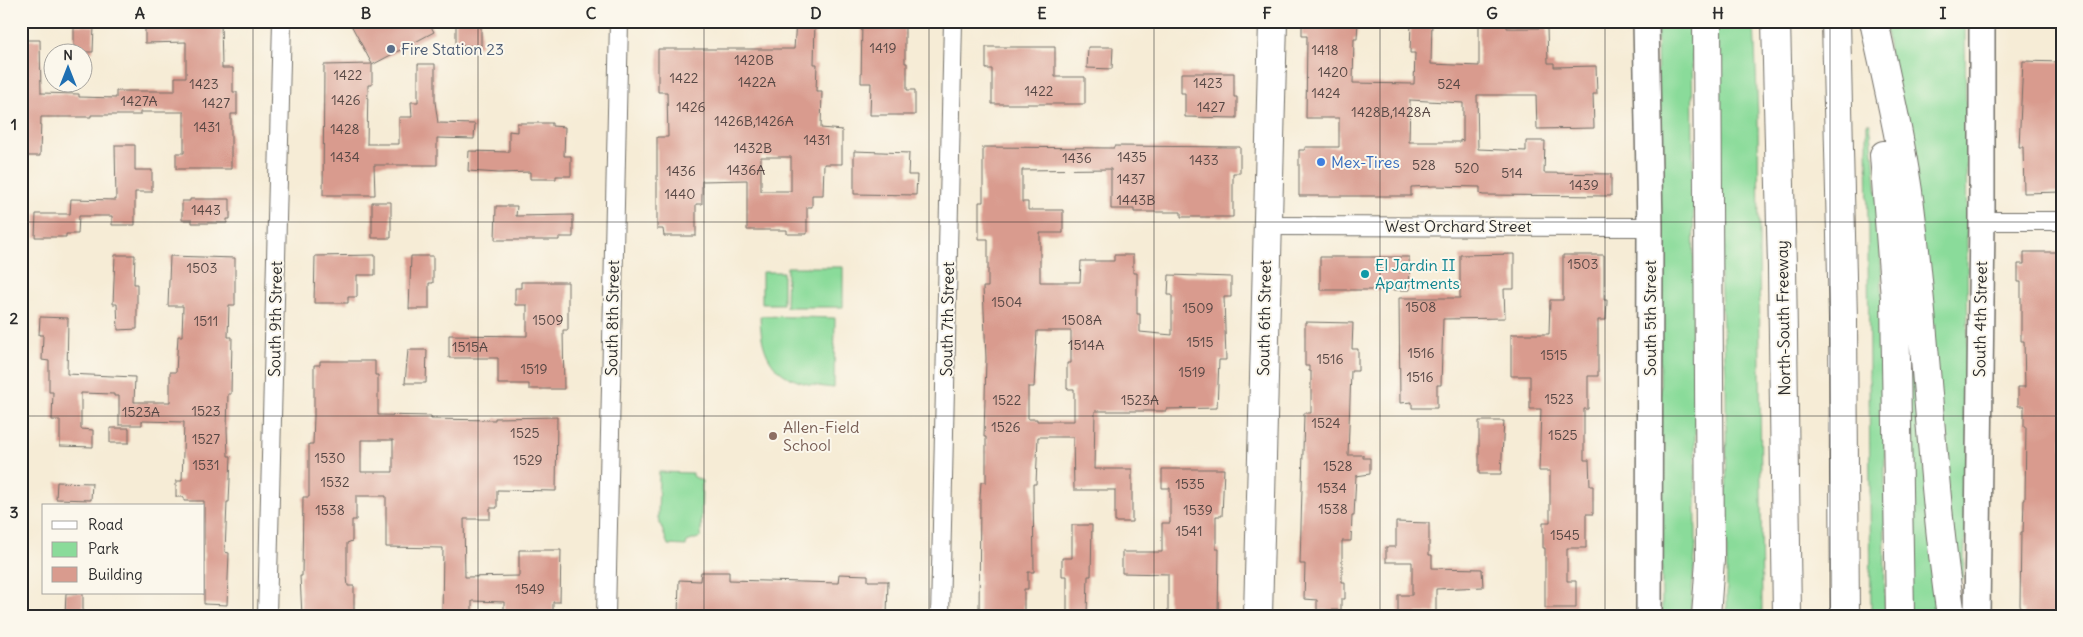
<svg xmlns="http://www.w3.org/2000/svg" width="2083" height="637" font-family="Delius,sans-serif">
	<rect width="100%" height="100%" fill="#fbf7ec"/>
	<filter id="ink" filterUnits="userSpaceOnUse"><feTurbulence type="fractalNoise" baseFrequency=".02" numOctaves="2"/><feDisplacementMap in="SourceGraphic" scale="10" xChannelSelector="R" yChannelSelector="G"/><feConvolveMatrix kernelMatrix="1 2 1 2 8 2 1 2 1" color-interpolation-filters="sRGB"/></filter>
	<filter id="wash" filterUnits="userSpaceOnUse"><feTurbulence type="fractalNoise" baseFrequency=".0096" numOctaves="4" result="noise"/><feDisplacementMap in="SourceGraphic" scale="20" xChannelSelector="R" yChannelSelector="G"/><feGaussianBlur stdDeviation="1.12" result="paint"/><feColorMatrix in="noise" values="0 0 0 0 0 0 0 0 0 0 0 0 0 0 0 0 0 1.4 0 .05"/><feComposite in="paint" operator="in"/></filter>
	<g filter="url(#wash)">
		<rect width="100%" height="100%" fill="#f6ecd6"/>
		<path fill="#8adb9a" stroke="#5a8362" d="M1657 21H1692L1696 545 1690 616H1662Z
			M1713 21H1754L1758 118 1762 616H1727L1726 377 1717 226Z
			M1885 21H1965L1969 473 1963 579H1957Z
			M1867 123H1870C1889 286 1884 452 1885 616H1871Z
			M787 267H843V307H786Z
			M762 272H783V304H762Z
			M1906 312H1911L1938 616H1908Z
			M760 316 835 318 834 388C784 383 761 370 760 316Z
			M659 472 693 473V476L702 481 701 537 687 542 686 546 668 545 658 518Z"/>
		<g id="blocks">
			<path fill="#d99b8e" fill-rule="evenodd" d="M145 21H221L222 68H233V92H237V114H231V169H176V153H184V112H140V115H91V117H41L40 156H21V40H40L41 93 79 94V97L116 98V91H175V77H186V42L145 43Z
				M349 21H428L434 32 372 65V85H368L367 144H399V117H412L411 102H418V64H435V102L438 123 475 124 474 139 437 138V165H374L375 195H323L324 65 372 64Z
				M456 21H481V46L456 45Z
				M796 21H815L814 64H817L816 91H822L821 128 842 130V164H824L823 195H812V207H807V234H787V230H747V180L702 181V204H696V236H664L663 229H657V137H668L667 92H658V49H794ZM761 157H791V191H761Z
				M862 21H905V63H907V90H915V115H870L871 83H861Z
				M1302 21H1358L1357 39H1354L1353 83 1414 84 1415 53H1410L1411 21H1432L1431 64 1479 66V21H1507V28H1547L1548 63H1554V67L1596 66 1597 94H1593L1594 128 1537 129 1536 95H1477L1478 149 1526 151V141H1545L1544 173 1611 174V196L1483 195 1480 194V187L1434 186 1411 187V196H1299V150H1305V147H1339V118H1306L1307 36H1302ZM1410 100 1463 103V141L1460 140V142H1409Z
				M74 25 94 26 93 52H74Z
				M986 47H1055V77H1085V104H992V69H986Z
				M1088 47H1113L1112 69 1087 68Z
				M2023 61 2062 62V192L2024 193 2023 147H2019Z
				M1181 73H1234V97H1237V118L1185 117V93H1181Z
				M517 123H552V126L565 127 564 156H571V176H556V179H530V172L499 173 468 171 469 151 509 152V131L517 132Z
				M115 145H135V170H152V192H135V225H112V216H79L78 234H66V237H35L36 214H70L71 199 116 200Z
				M1114 146 1240 147V173H1233V217H1181V212H1134V209H1111V169L1022 170V202H1028V210H1063V233H1040V282H1080L1081 261H1114V255H1133V273H1137V314H1140V332L1172 335V295H1168L1169 275 1231 277V297H1224L1226 360H1219L1217 408 1166 409V411H1095L1094 469H1132V522H1115V490H1074L1073 437H1038L1036 484H1033L1034 572H1028V589H1024V616H979L980 497 981 482H986V437H984L986 358 983 287H988V239H979V202H983V147L1114 148ZM1037 331H1071V363H1067V389H1074V421H1037V419H1028V387H1034Z
				M854 151 909 153 908 175H917L916 195 854 194Z
				M190 199H230V219H227V223H192V220H182V201H190Z
				M372 202H391V238H372Z
				M496 206H517L516 216 573 215V237H559V240H495Z
				M2024 252H2062V616H2024V610H2021L2020 605 2021 532H2023L2024 500H2025L2026 427H2024V406H2018V387H2025L2024 341H2021V282H2018V264H2024Z
				M1514 254V289H1504L1505 318 1443 319 1441 385H1437V408H1412V402L1400 403 1399 298H1460V255Z
				M115 255H135L134 284H137V329L118 330 117 304H113Z
				M375 255V275H357V297H348V303H314L315 256Z
				M1563 255H1604V300H1607L1606 320H1598V376H1588V409H1584V460H1589L1590 486H1593V514H1586V548H1567V581H1576V608H1545V548H1543V522H1550V471H1539L1541 409H1530V376H1511V334H1549L1550 300H1563Z
				M170 256 235 258V305H229L228 337H232L231 394H228L227 429 228 456H231L229 502H227L225 552 229 553 227 605 204 604V501H184V497H176V481H182L184 422 142 421V425H119V396H114V394L81 393V429L93 430V447L60 446V420H52L53 392H49V361L42 360 43 335H39L40 317 68 318 67 374 135 377 134 402H170V372H176L178 336H182L183 306H168Z
				M411 256H433V283H429V309H409Z
				M1320 257H1409L1410 290H1320Z
				M521 282H568V330H563L564 389H529V384H498V358H449V335L527 336V305H515V288H521Z
				M1305 322 1353 323 1352 349H1358V371H1351L1348 455H1363V458H1370V474L1356 476 1354 516H1352L1351 541H1342V582H1345V599H1341V610H1317V600L1304 599 1305 564H1300L1304 413H1311V371H1309V366H1305Z
				M408 350H427L426 383H405Z
				M320 361H375V375H378V415L431 416V419L495 420V418L557 417 556 491 497 490V508H490V519H464L465 577 519 576V550H561L560 602H553V616H504V602L472 601V616H442L443 548 386 547V496H356V520H352V541L347 543V577L348 586H354V616H302L300 576H302L303 497H309V444H313L314 416V365H320ZM361 440H393V472H361Z
				M1479 421H1504L1501 474H1479Z
				M110 428H129V443H110Z
				M1162 469H1224L1222 516H1216V549H1219L1218 616H1168V574L1122 573V552H1162V523H1170V488H1162Z
				M57 482 92 483 91 500 56 499Z
				M1396 522 1429 523V555H1432V568L1482 569 1483 587 1436 589V613H1417V616H1398V595H1412V562H1386V547H1396Z
				M1072 525H1092L1091 576H1088L1087 616H1067V576H1062V558H1072Z
				M701 572H729V580L838 583 839 574 868 575V581H888L887 616H678L679 580 700 581Z
				M66 593H83V616H65Z"/>
		</g>
	</g>
	<g filter="url(#ink)">
		<use href="#blocks" fill-opacity="0" stroke="#726f67" stroke-width="1"/>
		<g fill="none" stroke-linecap="round" stroke-linejoin="round">
			<defs>
				<path id="street" d="M1982 221H2062
					M1266 226 1650 227
					M267 616 282 21
					M606 616 619 21
					M940 616 953 21"/>
				<path id="secondary" d="M1646 21 1650 227 1649 616
					M1977 616 1982 221V21"/>
				<path id="primary" d="M1258 616 1273 21"/>
				<path id="highway" d="M1776 21 1782 267 1787 616
					M1836 21 1843 320 1845 616
					M1874 21C1887 82 1902 144 1910 206 1927 343 1931 480 1951 616
					M1884 155 1895 298 1900 616
					M1706 616 1710 560 1707 21"/>
			</defs>
			<use href="#street" stroke="#726f67" stroke-width="20"/>
			<use href="#secondary" stroke="#726f67" stroke-width="28"/>
			<use href="#primary" stroke="#726f67" stroke-width="30"/>
			<use href="#highway" stroke="#726f67" stroke-width="30"/>
			<use href="#street" stroke="#fff" stroke-width="18"/>
			<use href="#secondary" stroke="#fff" stroke-width="25"/>
			<use href="#primary" stroke="#fff" stroke-width="28"/>
			<use href="#highway" stroke="#fff" stroke-width="28"/>
		</g>
	</g>
	<path fill="none" stroke="#2b2b2b" stroke-width="1" stroke-opacity="0.55" d="M253 21V616M478 21V616M704 21V616M929 21V616M1154 21V616M1380 21V616M1605 21V616M1830 21V616M21 222H2062M21 416H2062"/>
	<circle fill="#5c6f8a" stroke="#fbf7ec" stroke-width="2" cx="391" cy="49" r="5"/>
	<circle fill="#3f7fe0" stroke="#fbf7ec" stroke-width="2" cx="1321" cy="162" r="5"/>
	<circle fill="#0f9aa8" stroke="#fbf7ec" stroke-width="2" cx="1365" cy="274" r="5"/>
	<circle fill="#8d6e63" stroke="#fbf7ec" stroke-width="2" cx="773" cy="436" r="5"/>
	<g text-anchor="middle" dominant-baseline="central" stroke-width="4" stroke-linejoin="round" paint-order="stroke">
		<g font-size="14" fill="#564744">
			<text x="883" y="48">1419</text>
			<text x="1325" y="50">1418</text>
			<text x="754" y="60">1420B</text>
			<text x="1333" y="72">1420</text>
			<text x="348" y="75">1422</text>
			<text x="684" y="78">1422</text>
			<text x="757" y="82">1422A</text>
			<text x="1208" y="83">1423</text>
			<text x="204" y="84">1423</text>
			<text x="1449" y="84">524</text>
			<text x="1039" y="91">1422</text>
			<text x="1326" y="93">1424</text>
			<text x="346" y="100">1426</text>
			<text x="139" y="101">1427A</text>
			<text x="216" y="103">1427</text>
			<text x="691" y="107">1426</text>
			<text x="1211" y="107">1427</text>
			<text x="1391" y="112">1428B,1428A</text>
			<text x="754" y="121">1426B,1426A</text>
			<text x="207" y="127">1431</text>
			<text x="345" y="129">1428</text>
			<text x="817" y="140">1431</text>
			<text x="753" y="148">1432B</text>
			<text x="345" y="157">1434</text>
			<text x="1132" y="157">1435</text>
			<text x="1077" y="158">1436</text>
			<text x="1204" y="160">1433</text>
			<text x="1424" y="165">528</text>
			<text x="1467" y="168">520</text>
			<text x="746" y="170">1436A</text>
			<text x="681" y="171">1436</text>
			<text x="1512" y="173">514</text>
			<text x="1131" y="179">1437</text>
			<text x="1584" y="185">1439</text>
			<text x="680" y="194">1440</text>
			<text x="1136" y="200">1443B</text>
			<text x="206" y="210">1443</text>
			<text x="1583" y="264">1503</text>
			<text x="202" y="268">1503</text>
			<text x="1007" y="302">1504</text>
			<text x="1421" y="307">1508</text>
			<text x="1198" y="308">1509</text>
			<text x="548" y="320">1509</text>
			<text x="1082" y="320">1508A</text>
			<text x="206" y="321">1511</text>
			<text x="1200" y="342">1515</text>
			<text x="1086" y="345">1514A</text>
			<text x="470" y="347">1515A</text>
			<text x="1421" y="353">1516</text>
			<text x="1554" y="355">1515</text>
			<text x="1330" y="359">1516</text>
			<text x="534" y="369">1519</text>
			<text x="1192" y="372">1519</text>
			<text x="1420" y="377">1516</text>
			<text x="1559" y="399">1523</text>
			<text x="1007" y="400">1522</text>
			<text x="1140" y="400">1523A</text>
			<text x="206" y="411">1523</text>
			<text x="141" y="412">1523A</text>
			<text x="1326" y="423">1524</text>
			<text x="1006" y="427">1526</text>
			<text x="525" y="433">1525</text>
			<text x="1563" y="435">1525</text>
			<text x="206" y="439">1527</text>
			<text x="330" y="458">1530</text>
			<text x="528" y="460">1529</text>
			<text x="206" y="465">1531</text>
			<text x="1338" y="466">1528</text>
			<text x="335" y="482">1532</text>
			<text x="1190" y="484">1535</text>
			<text x="1332" y="488">1534</text>
			<text x="1333" y="509">1538</text>
			<text x="330" y="510">1538</text>
			<text x="1198" y="510">1539</text>
			<text x="1189" y="531">1541</text>
			<text x="1565" y="535">1545</text>
			<text x="530" y="589">1549</text>
		</g>
		<g font-size="16" fill="#4e5e75" stroke="#fbf7ec" text-anchor="start">
			<text x="401" y="49">Fire Station 23</text>
		</g>
		<g font-size="16" fill="#366cbe" stroke="#fbf7ec" text-anchor="start">
			<text x="1331" y="162">Mex-Tires</text>
		</g>
		<g font-size="16" fill="#2b2b2b" stroke="#fbf7ec">
			<text x="1458" y="226">West Orchard Street</text>
			<text transform="translate(612 318) rotate(-89)">South 8th Street</text>
			<text transform="translate(1264 318) rotate(-89)">South 6th Street</text>
			<text transform="translate(1650 318) rotate(-90)">South 5th Street</text>
			<text transform="translate(1783 318) rotate(-91)">North-South Freeway</text>
			<text transform="translate(275 319) rotate(-89)">South 9th Street</text>
			<text transform="translate(947 319) rotate(-89)">South 7th Street</text>
			<text transform="translate(1980 319) rotate(-89)">South 4th Street</text>
		</g>
		<g font-size="16" fill="#0d838f" stroke="#fbf7ec" text-anchor="start">
			<text x="1375" y="265">El Jardin II<tspan x="1375" dy="18">Apartments</tspan></text>
		</g>
		<g font-size="16" fill="#785e54" stroke="#fbf7ec" text-anchor="start">
			<text x="783" y="427">Allen-Field<tspan x="783" dy="18">School</tspan></text>
		</g>
	</g>
	<rect width="2083" height="637" fill="none" stroke="#fbf7ec" stroke-width="55"/>
	<rect x="42" y="504" width="162" height="90" fill="#fbf7ec" stroke="#a8a59f"/>
	<rect x="52" y="521" width="25" height="8" fill="#ffffff" stroke="#a8a59f"/>
	<text x="88" y="530" font-size="15" fill="#2b2b2b">Road</text>
	<rect x="52" y="542" width="25" height="15" fill="#8adb9a" stroke="#a8a59f"/>
	<text x="88" y="554" font-size="15" fill="#2b2b2b">Park</text>
	<rect x="52" y="567" width="25" height="15" fill="#d99b8e" stroke="#a8a59f"/>
	<text x="88" y="580" font-size="15" fill="#2b2b2b">Building</text>
	<g transform="translate(68 68)"><circle r="24" fill="#fbf7ec" stroke="#a8a59f"/>
	<path d="M0-4L9 19L0 12L-9 19Z" fill="#1f6fb2"/>
	<text y="-8" font-size="14" font-weight="bold" text-anchor="middle" fill="#2b2b2b">N</text>
	</g>
	<rect x="28" y="28" width="2028" height="582" fill="none" stroke="#2b2b2b" stroke-width="2"/>
	<g font-size="16" text-anchor="middle" font-weight="bold" fill="#2b2b2b">
		<text x="140" y="19">A</text>
		<text x="366" y="19">B</text>
		<text x="591" y="19">C</text>
		<text x="816" y="19">D</text>
		<text x="1042" y="19">E</text>
		<text x="1267" y="19">F</text>
		<text x="1492" y="19">G</text>
		<text x="1718" y="19">H</text>
		<text x="1943" y="19">I</text>
		<text x="14" y="130">1</text>
		<text x="14" y="324">2</text>
		<text x="14" y="518">3</text>
	</g>
</svg>
